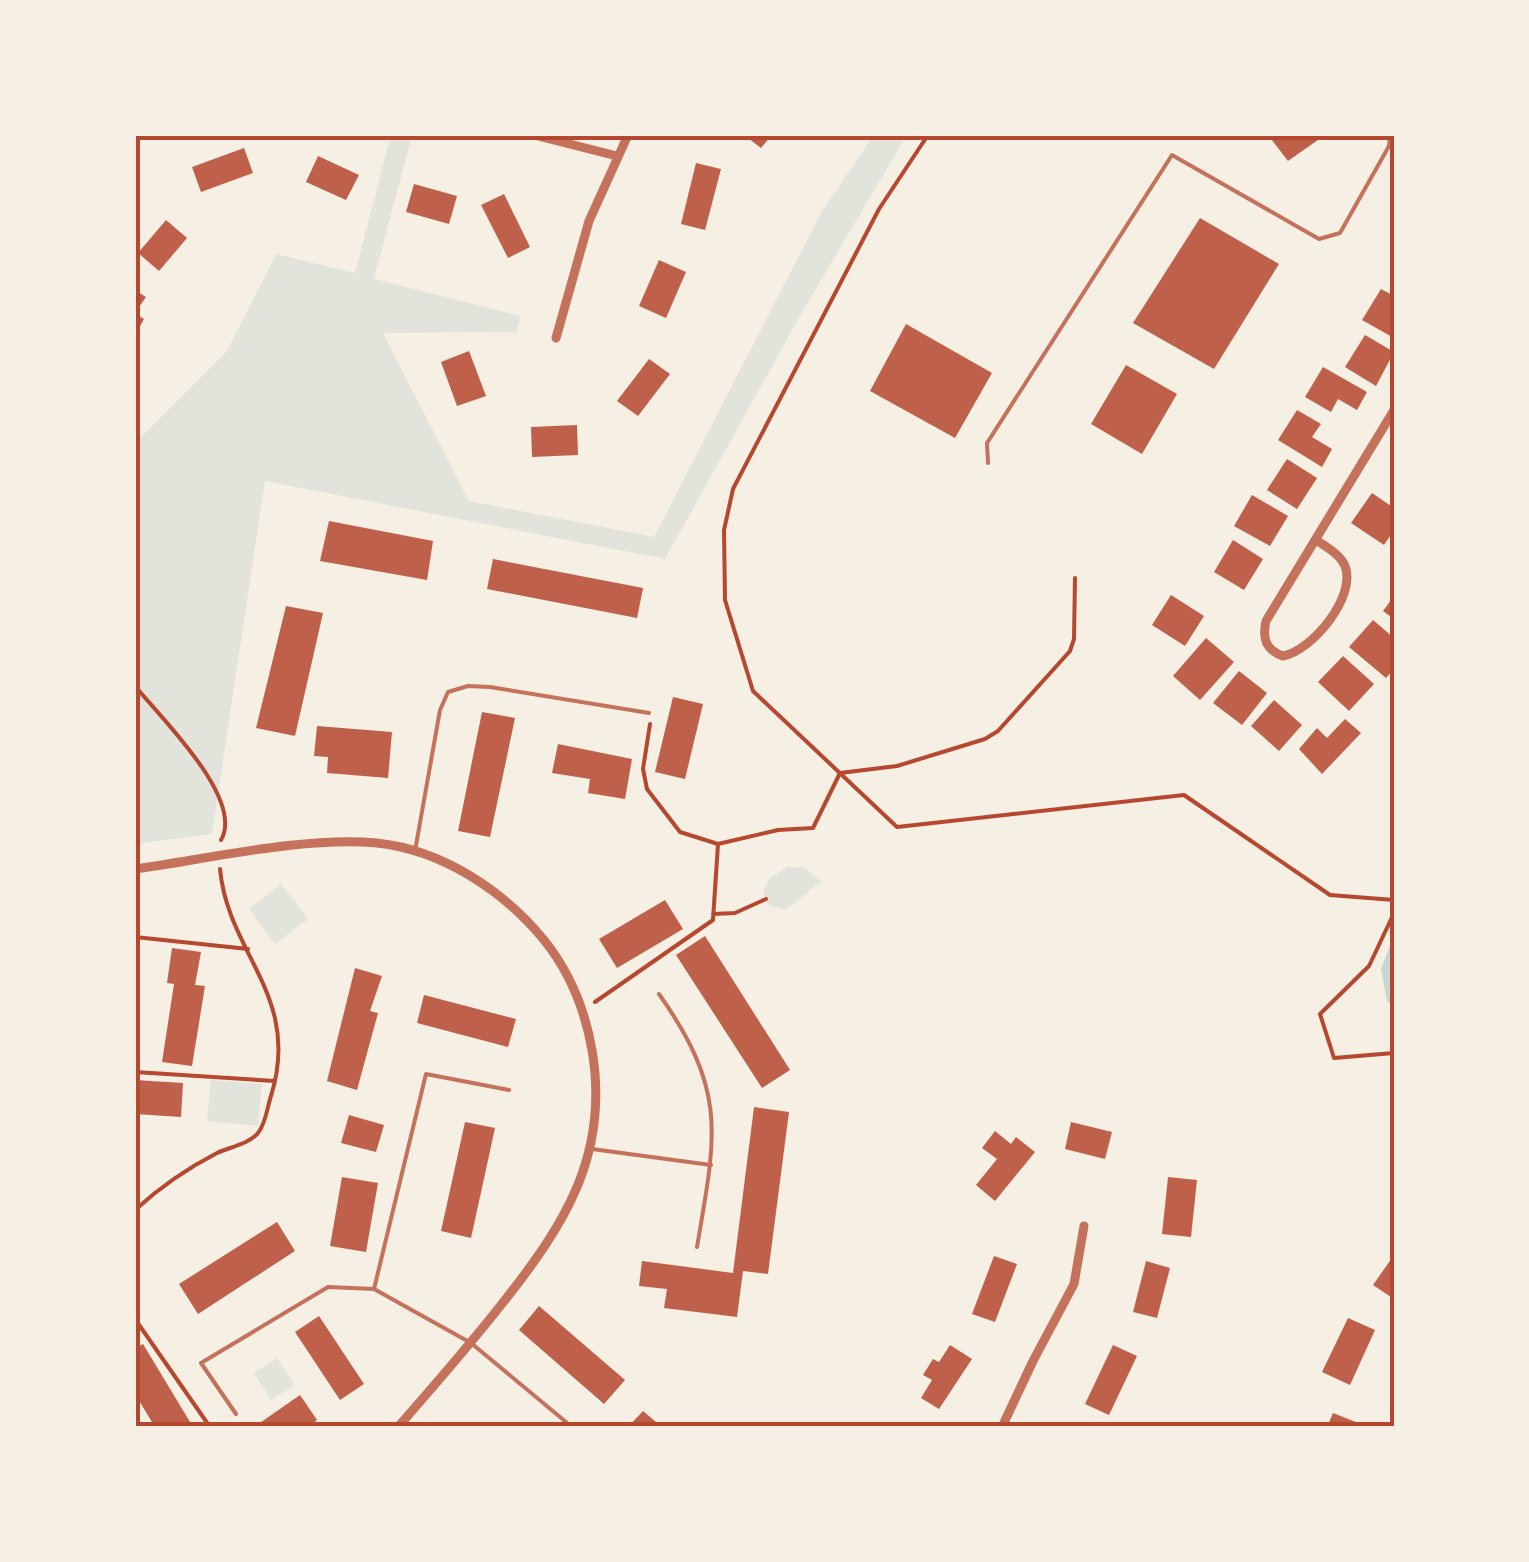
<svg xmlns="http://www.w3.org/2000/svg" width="1529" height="1562" font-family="'IBM Plex Sans',sans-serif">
	<rect width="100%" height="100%" fill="#f6efe4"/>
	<path fill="#e2e4dc" d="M391 135H412L374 279 521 316 516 332 383 333 469 501 654 537 822 211 874 135H907L805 307 665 559 265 481 212 834 135 844V443L227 351 276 254 355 273Z
		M787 867H803L822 881 785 910 768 905 763 891 770 878Z
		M281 884 308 919 275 944 249 909Z
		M211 1080 262 1084 258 1126 207 1121Z
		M277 1358 295 1385 271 1400 254 1373Z"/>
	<path fill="#c9d6d2" d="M1394 934V1006L1387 1001 1381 969Z"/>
	<path fill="#bf614a" d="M744 135H772L761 148Z
		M1268 135H1325L1288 161Z
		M244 148 253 173 201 192 192 167Z
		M318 156 359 175 346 200 306 182Z
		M696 163 721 169 705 230 681 224Z
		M414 184 457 196 449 224 406 212Z
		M504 194 530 247 508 258 481 205Z
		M1200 218 1279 264 1214 369 1133 323Z
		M166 220 187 238 159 271 138 253Z
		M659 260 686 272 666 318 639 306Z
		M1381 289 1394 296V338L1362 320Z
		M135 290 146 297 135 313 144 319 138 330 135 328Z
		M906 324 992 373 955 438 870 391Z
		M1365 335 1394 352 1376 386 1345 367Z
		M469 351 486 396 457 406 441 362Z
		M649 359 670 374 638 416 617 401Z
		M1126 365 1177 394 1142 454 1091 424Z
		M1323 367 1367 392 1357 410 1338 399 1331 412 1305 397Z
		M1297 410 1321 424 1312 437 1332 449 1322 467 1278 440Z
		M577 425 578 455 532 457 531 427Z
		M1287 459 1317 478 1297 509 1267 490Z
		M1372 493 1394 508V530L1384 545 1351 523Z
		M1252 495 1288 516 1270 546 1234 526Z
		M329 521 433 541 427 580 320 561Z
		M1233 540 1263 559 1244 590 1214 572Z
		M493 559 643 588 637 618 487 589Z
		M1171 595 1204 616 1185 646 1152 625Z
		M1394 596V619L1383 611Z
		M286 606 323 613 295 736 256 728Z
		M1373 620 1394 638V669L1386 678 1349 647Z
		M1206 638 1234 662 1200 700 1173 676Z
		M1343 656 1374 684 1349 711 1318 682Z
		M1239 671 1267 693 1242 725 1213 703Z
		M673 697 703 704 685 779 655 772Z
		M1274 700 1302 725 1279 751 1251 726Z
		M482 712 515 718 490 837 458 831Z
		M1345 719 1361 733 1322 774 1299 749 1317 728 1327 738Z
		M317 726 392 732 388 778 327 773 328 757 314 756Z
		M558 744 632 759 625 799 588 793 590 779 552 773Z
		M665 900 683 929 617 968 599 939Z
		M705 936 790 1070 762 1088 676 955Z
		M172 948 201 952 195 985 205 986 192 1066 162 1062 174 984 167 983Z
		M355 968 382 976 370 1011 378 1013 357 1090 327 1081Z
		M424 995 516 1019 508 1047 417 1023Z
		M135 1080 183 1083 181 1117 135 1114Z
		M754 1107 789 1112 768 1274 743 1271 737 1317 664 1308 667 1289 639 1286 642 1261 733 1273Z
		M349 1115 384 1125 376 1152 341 1143Z
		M465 1122 495 1128 471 1238 441 1231Z
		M1071 1122 1112 1132 1105 1159 1065 1149Z
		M995 1131 1011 1144 1016 1137 1035 1152 995 1201 976 1185 997 1159 982 1148Z
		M342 1177 378 1183 366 1252 330 1246Z
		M1168 1177 1197 1180 1191 1237 1162 1234Z
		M277 1222 295 1251 198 1314 179 1284Z
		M1394 1255V1299L1373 1285Z
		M994 1256 1017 1264 995 1322 972 1314Z
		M1146 1261 1170 1268 1157 1318 1133 1312Z
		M539 1306 625 1380 604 1404 519 1330Z
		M319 1316 364 1384 340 1400 295 1332Z
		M1348 1318 1375 1330 1350 1385 1322 1372Z
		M143 1344 193 1427H155L135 1394V1348Z
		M950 1345 972 1359 939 1409 921 1398 932 1380 923 1375 933 1359 939 1362Z
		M1113 1345 1137 1356 1109 1415 1085 1404Z
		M300 1395 317 1420 308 1427H254Z
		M643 1411 662 1427H628Z
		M1333 1413 1356 1422 1354 1427H1327Z"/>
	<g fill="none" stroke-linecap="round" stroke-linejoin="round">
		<path stroke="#b5482f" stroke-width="4" d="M928 135 879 209 733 489 724 530 725 600 753 691 897 827 1184 795 1330 895 1394 900
			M135 686C160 717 245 799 221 840
			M718 844 778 830 813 828 840 773 897 766 985 739 998 731 1070 651 1074 639 1075 578
			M1394 913 1369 966 1320 1014 1334 1058 1394 1053
			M713 914 735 913 766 899
			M135 937 248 949
			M595 1002 713 920 718 844 680 832 647 789 643 769 650 724
			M135 1072 275 1081
			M135 1210C159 1188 188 1168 217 1153 230 1147 249 1144 258 1133 266 1123 267 1108 271 1096 302 996 228 955 220 869
			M135 1319 210 1427"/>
		<path stroke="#c5725c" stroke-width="4" d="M988 463 987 443 1172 155 1319 239 1340 233 1389 146 1390 135
			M415 851 440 710 448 692 468 686 490 687 649 713
			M659 994C728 1092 716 1135 697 1247
			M592 1149 711 1165
			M374 1289 471 1343 572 1427
			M236 1414 201 1363 328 1287 374 1289 426 1074 509 1090"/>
		<path stroke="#c5725c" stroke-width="9" d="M534 135 617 156
			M556 338 589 221 628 135
			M1316 540C1326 547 1340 554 1345 566 1357 596 1312 651 1283 656 1266 650 1262 639 1266 621L1394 410
			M135 869C207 859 306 836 377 843 442 850 503 890 544 940 569 971 585 1010 592 1050 610 1155 564 1226 501 1305 468 1347 433 1387 398 1427
			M1002 1427 1033 1361 1074 1284 1084 1226"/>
	</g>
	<rect width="1529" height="1562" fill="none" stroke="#f6efe4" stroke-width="275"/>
	<rect x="138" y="138" width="1254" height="1286" fill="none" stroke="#b5482f" stroke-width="4"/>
</svg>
